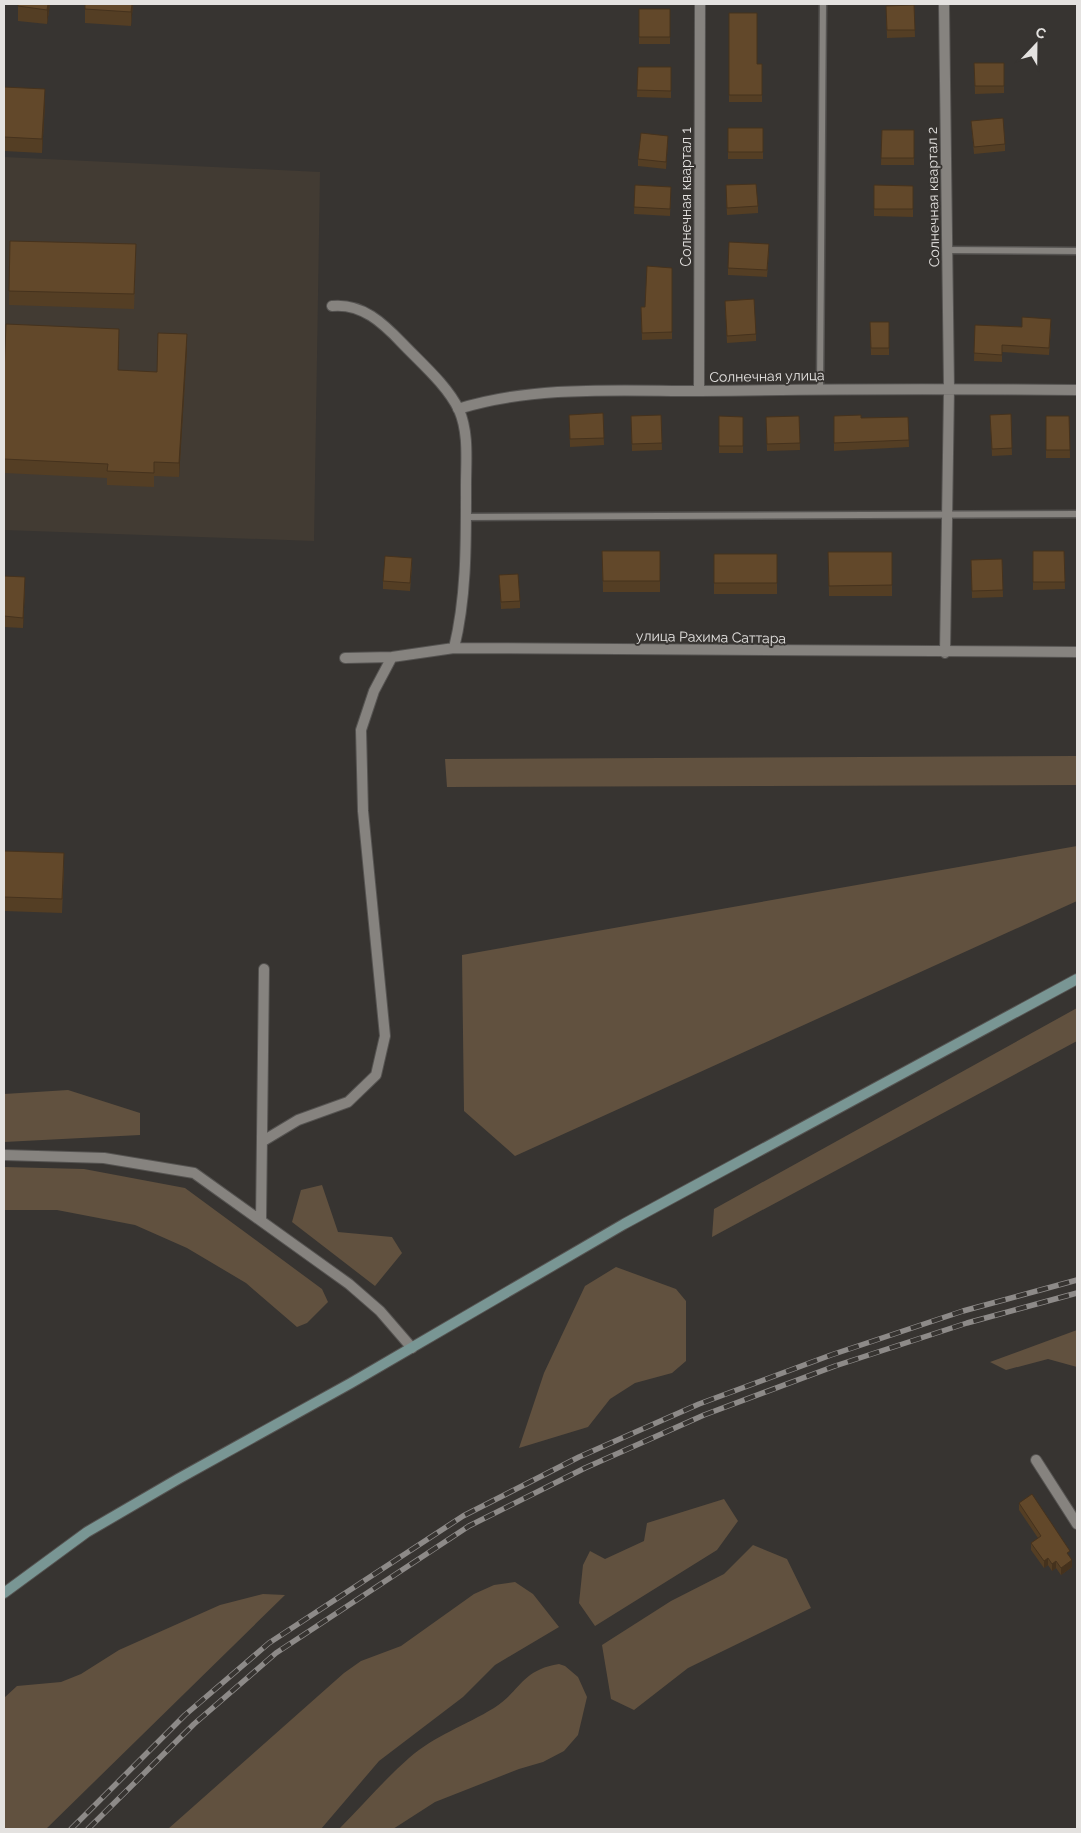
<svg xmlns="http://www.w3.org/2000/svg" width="1081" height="1833" font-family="Raleway,sans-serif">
	<rect width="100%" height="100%" fill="#373431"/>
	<path fill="#423b33" d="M4 157 320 172 314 541 4 530Z"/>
	<path fill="#61513f" d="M1077 756V785L447 787 445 759Z
		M1077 846V901L515 1156 464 1111 462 955Z
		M1077 1008V1041L712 1237 714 1209Z
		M68 1090 140 1113V1135L4 1142V1094Z
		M4 1167 84 1169 185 1188 322 1289 328 1302 307 1323 297 1327 246 1283 187 1248 135 1225 57 1210H4Z
		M322 1185 338 1232 392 1237 402 1253 375 1286 292 1222 301 1190Z
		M616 1267 676 1289 686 1301V1361L672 1373 635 1383 610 1399 588 1427 519 1448 544 1373 585 1286Z
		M1077 1330V1367L1048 1359 1006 1370 990 1362Z
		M724 1499 738 1521 717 1550 595 1626 579 1603 583 1565 590 1551 605 1559 644 1541 647 1523Z
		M753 1545 787 1559 811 1608 688 1668 634 1710 611 1699 602 1645 671 1601 724 1574Z
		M515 1582 533 1594 559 1627 495 1665 463 1697 379 1761 321 1829H168L344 1673 361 1661 401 1646 474 1594 494 1585Z
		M263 1594 285 1595 46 1829H4V1698L17 1686 61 1682 81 1674 119 1650 220 1605Z
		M559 1664 565 1666 578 1677 587 1697 578 1735 564 1751 543 1762 519 1769 435 1802 393 1829H339C362 1806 384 1780 409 1758 434 1736 466 1725 494 1708 521 1691 521 1670 559 1664Z"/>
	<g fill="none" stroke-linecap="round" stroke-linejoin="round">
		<defs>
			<path id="lane" d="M947 250 1077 251
				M820 389 823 4
				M466 517 1077 514"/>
			<path id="street" d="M944 4 949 389 945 653
				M332 306C362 303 383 323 402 343 421 363 447 385 459 410 469 433 466 460 466 485 466 539 467 595 454 648
				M699 391 700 4
				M458 409C534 385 621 391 699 391 825 389 951 389 1077 390
				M345 658 392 657 454 648 1077 652
				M263 1141 298 1120 348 1102 376 1075 385 1036 363 811 361 730 374 691 392 657
				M4 1155 104 1158 194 1173 349 1284 380 1311 412 1348
				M261 1221 264 969
				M1036 1460 1077 1524"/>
			<path id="secondary" d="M4 1593 87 1532 178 1479 351 1383 624 1224 1077 979"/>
		</defs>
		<use href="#lane" stroke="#555351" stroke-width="9"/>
		<use href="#street" stroke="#555351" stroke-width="12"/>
		<use href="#secondary" stroke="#555351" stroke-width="12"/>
		<use href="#lane" stroke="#86837f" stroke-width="6"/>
		<use href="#street" stroke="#86837f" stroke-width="10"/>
		<use href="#secondary" stroke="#799694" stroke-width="10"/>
		<defs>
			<path id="rail" d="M71 1829 185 1715 269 1643 463 1516 579 1457 699 1404 831 1355 963 1311 1077 1280
				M88 1829 194 1724 276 1653 469 1526 585 1468 704 1415 835 1366 967 1323 1077 1293"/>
		</defs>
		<use href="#rail" stroke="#8d8a88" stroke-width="5.5"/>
		<use href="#rail" stroke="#373431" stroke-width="4" stroke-dasharray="11" stroke-linecap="butt"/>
	</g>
	<path fill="#543e24" d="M18 4H50L47 24 18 21Z
		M85 4H133L131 26 85 23Z
		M914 5 915 37 887 38 886 6Z
		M639 9H670V44H639Z
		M729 13 757 64H762V102H729Z
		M974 63H1004V93L975 94Z
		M638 67H671V98L637 97Z
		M4 87 45 104 42 153 4 151Z
		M971 121 1005 144V151L974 154Z
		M728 128H763V159H728Z
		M882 130H914V165H881Z
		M668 143 666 169 638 166V159Z
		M635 185 671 187 670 216 634 214Z
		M874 185 913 186V217L874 216Z
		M726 192 758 206V213L727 215Z
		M10 241 136 258 134 309 9 305Z
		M769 251 767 277 728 275V268Z
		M672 268V339L642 340 641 307H645Z
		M725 301 756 334V341L727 343Z
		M870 322H889V355H871Z
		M975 325 1022 327H1051L1049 355 1002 352V362L974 361Z
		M119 343 118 370 157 372 187 349 179 477 154 476V487L107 485V478L4 473V375Z
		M603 413 604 445 570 447 569 415Z
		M1011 414 1012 455 992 456 990 415Z
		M661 415 662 450 632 451 631 416Z
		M719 416 743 417V453H719Z
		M799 416 800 450 767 451 766 417Z
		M834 416 861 418 908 417 909 447 834 451Z
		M1046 416H1069L1070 458H1046Z
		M602 551H660V592H603Z
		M1033 551H1064L1065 589 1033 590Z
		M828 552H892V596H829Z
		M714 554H777V594H714Z
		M1002 559 1003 597 972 598 971 560Z
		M412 565 410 591 383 589V581Z
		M499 575 520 601V608L501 609Z
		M4 576 25 588 23 628 4 627Z
		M4 851 64 868 62 913 4 911Z
		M1019 1503 1070 1557 1072 1567 1061 1575 1056 1568 1052 1571 1048 1565 1044 1568 1031 1550V1543L1038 1538 1019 1510Z"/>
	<path fill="#45321d" d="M48 4H50L47 24V10Z
		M132 4H133L131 26V12Z
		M45 89V104L42 153V139Z
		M668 136V143L666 169V162Z
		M187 334V349L179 477V463Z
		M25 577V588L23 628V618Z
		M1048 1558V1565L1044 1568V1561Z
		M1072 1560V1567L1061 1575V1568Z
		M1056 1561V1568L1052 1571V1564Z"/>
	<path fill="#62482a" stroke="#45321d" d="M18 4H48L47 10 18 6Z
		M85 4H132L131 12 85 9Z
		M914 5 915 30H887L886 6Z
		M639 9H670V37H639Z
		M729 13H757V64H762V95H729Z
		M974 63H1004V86H975Z
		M638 67H671V91L637 90Z
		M4 87 45 89 42 139 4 137Z
		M1003 118 1005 144 974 147 971 121Z
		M728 128H763V152H728Z
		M882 130H914V158H881Z
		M641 133 668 136 666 162 638 159Z
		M756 184 758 206 727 208 726 185Z
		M635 185 671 187 670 209 634 207Z
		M874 185 913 186V209H874Z
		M10 241 136 244 134 294 9 291Z
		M729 242 769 244 767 270 728 268Z
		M647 266 672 268V332L642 333 641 307H645Z
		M754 299 756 334 727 336 725 301Z
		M1022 317 1051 319 1049 348 1002 345V355L974 353 975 325 1022 327Z
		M870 322H889V348H871Z
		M6 324 119 329 118 370 157 372 158 333 187 334 179 463 154 462V473L107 471 108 464 4 459V375Z
		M603 413 604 438 570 439 569 415Z
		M1011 414 1012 448 992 449 990 415Z
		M661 415 662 443 632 444 631 416Z
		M861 415V418L908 417 909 440 834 443V416Z
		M719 416 743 417V446H719Z
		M799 416 800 443 767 444 766 417Z
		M1046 416H1069L1070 450H1046Z
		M602 551H660V581H603Z
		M1033 551H1064L1065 582H1033Z
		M828 552H892V585L829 586Z
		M714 554H777V583H714Z
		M385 556 412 558 410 583 383 581Z
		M1002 559 1003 590 972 591 971 560Z
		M518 574 520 601 501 602 499 575Z
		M4 576 25 577 23 618 4 616Z
		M4 851 64 853 62 899 4 897Z
		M1032 1494 1070 1551 1067 1553 1072 1560 1061 1568 1056 1561 1052 1564 1048 1558 1044 1561 1031 1543 1041 1536 1019 1503Z"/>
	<g text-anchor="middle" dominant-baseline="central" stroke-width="4" stroke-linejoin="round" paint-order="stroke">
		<g font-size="14" fill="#e4e2e0" stroke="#373431">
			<text transform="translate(686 197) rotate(-90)">Солнечная квартал 1</text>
			<text transform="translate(933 197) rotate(-91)">Солнечная квартал 2</text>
			<text transform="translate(767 376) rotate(-1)">Солнечная улица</text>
			<text transform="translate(711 637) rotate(1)">улица Рахима Саттара</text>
		</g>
	</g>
	<rect width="1081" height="1833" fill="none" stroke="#e4e2e0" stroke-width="10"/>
	<g transform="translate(1036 45) rotate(22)" stroke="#373431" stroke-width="4" paint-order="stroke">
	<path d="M0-4L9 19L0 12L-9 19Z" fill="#e4e2e0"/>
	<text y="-8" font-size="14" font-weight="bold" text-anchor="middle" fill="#e4e2e0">С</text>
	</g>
</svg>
